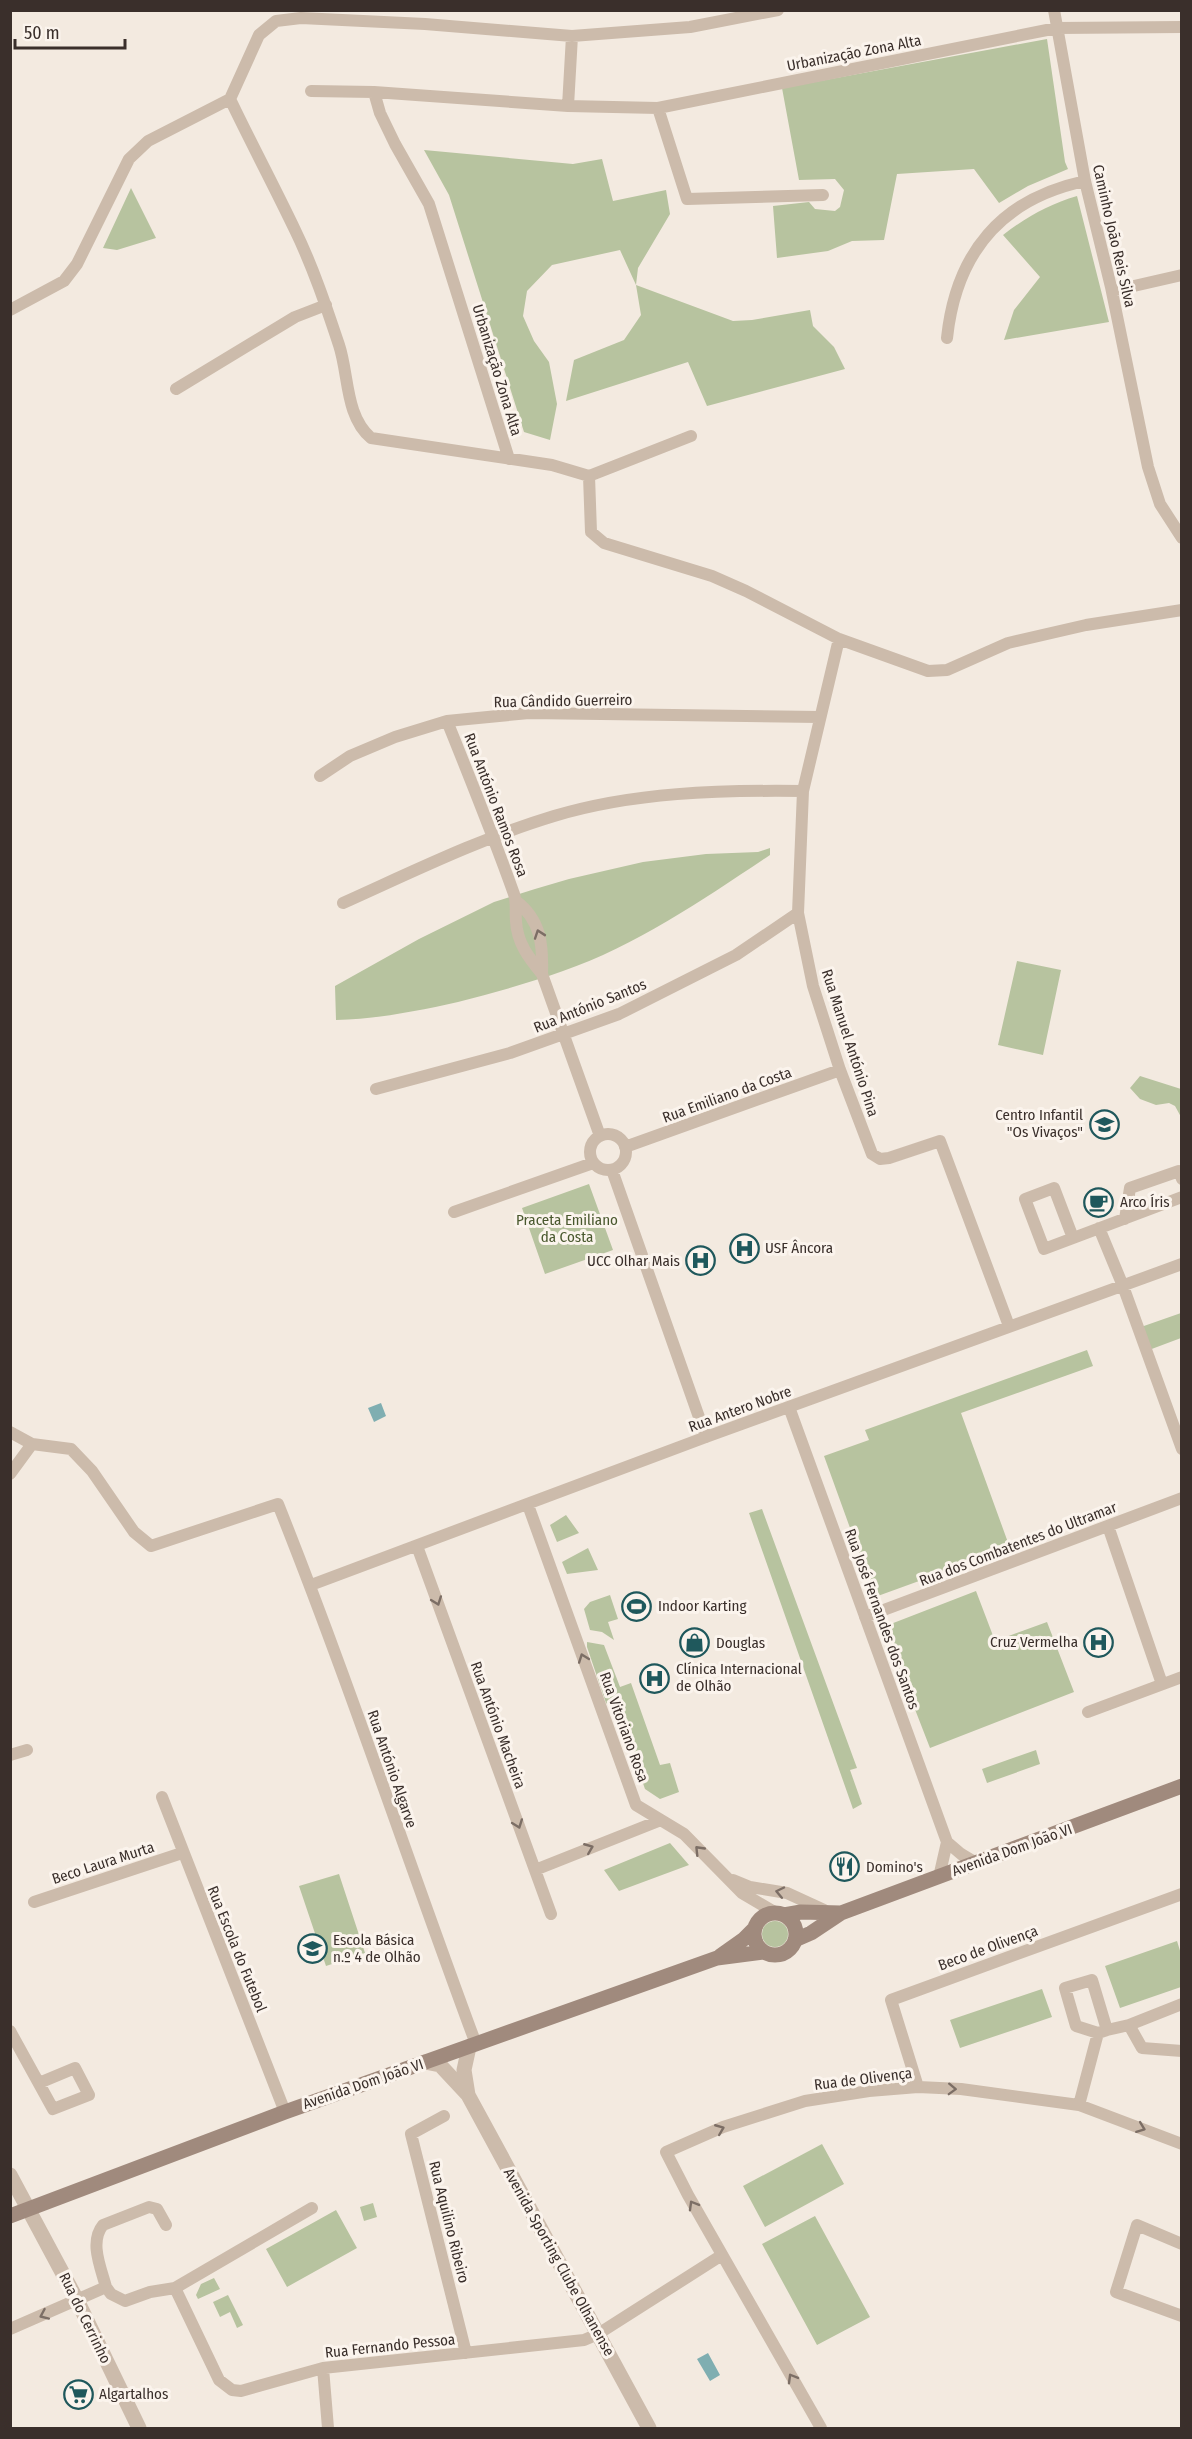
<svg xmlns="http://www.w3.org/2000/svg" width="1192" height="2439" font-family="'Fira Sans Condensed',sans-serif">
	<rect width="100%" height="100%" fill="#f3eae0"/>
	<path fill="#b7c39f" d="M1047 39 1065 162 1068 169 1028 186 999 203 974 169 897 174 884 240 852 241 828 251 777 258 773 206 809 202 815 209 835 211 840 207 844 190 835 179 799 180 782 88Z
		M424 150 573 164 602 159 613 201 666 190 670 214 638 268 636 285 733 321 752 320 810 310 813 326 834 347 845 369 707 406 688 362 566 401 574 360 624 340 641 315 636 285 620 250 552 265 527 291 523 316 534 341 549 362 557 404 550 440 524 432 449 195Z
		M131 188 156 238 117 250 103 248Z
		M1077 196 1109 322 1004 340 1014 310 1040 277 1003 235C1026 217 1050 204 1077 196Z
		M770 848V855C705 898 638 945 563 971 529 983 493 993 458 1002 418 1011 377 1019 336 1020L335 986 419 939 494 902 535 889 569 879 643 862 706 854 758 852Z
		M1017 961 1061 970 1043 1055 998 1045Z
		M1140 1076 1181 1089V1117L1175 1106 1169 1103 1156 1105 1140 1099 1130 1088Z
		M589 1184 613 1250 545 1274 522 1208Z
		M1181 1313V1338L1149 1350 1141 1327Z
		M1087 1350 1093 1366 961 1413 1010 1548 875 1597 824 1456 869 1440 865 1430Z
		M762 1509 857 1768 850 1770 862 1804 853 1809 749 1513Z
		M566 1515 579 1533 557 1542 550 1525Z
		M588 1548 598 1570 567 1574 562 1562Z
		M976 1591 995 1641 1047 1622 1074 1692 930 1748 883 1627Z
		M610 1595 618 1619 608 1622 614 1640 602 1632 590 1630 584 1609 590 1602Z
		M587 1642 604 1645 620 1687 631 1683 660 1765 670 1763 679 1792 660 1799 645 1789 618 1711 606 1703 587 1647Z
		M1036 1750 1040 1764 987 1783 982 1769Z
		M670 1843 689 1865 619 1891 604 1870Z
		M339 1874 365 1953 326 1966 299 1886Z
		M762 1934a13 13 0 1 1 26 0a13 13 0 1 1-26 0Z
		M1177 1941 1181 1954V1987L1120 2008 1105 1966Z
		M1042 1989 1052 2017 960 2048 950 2020Z
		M822 2144 844 2184 765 2227 743 2186Z
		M373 2203 377 2217 364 2221 360 2207Z
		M336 2210 357 2248 287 2287 266 2249Z
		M815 2216 870 2317 817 2345 762 2244Z
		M214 2278 220 2289 198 2299 196 2295 201 2284Z
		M228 2295 243 2325 237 2328 230 2312 220 2317 213 2302Z"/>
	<path fill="#7faeb1" d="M381 1403 386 1416 374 1422 368 1408Z
		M708 2353 720 2375 710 2381 697 2359Z"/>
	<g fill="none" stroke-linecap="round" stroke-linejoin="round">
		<path stroke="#ccbbab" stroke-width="12" d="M1054 10 1085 181 1111 287 1148 467 1160 504 1182 538
			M311 91 374 92 568 106 658 108 1057 28 1182 27
			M374 92 380 113 395 144 429 204 509 459
			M230 99C251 143 274 186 295 230 313 267 326 306 339 345 349 375 345 416 371 438L552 465 589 476
			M568 106 572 36
			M658 108 687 199 823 195
			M1112 291 1182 275
			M10 310 64 281 77 264 129 159 148 141 230 99 259 35 276 21 301 18 425 24 572 36 690 27 778 10
			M947 338C956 253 1001 199 1085 181
			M176 389 295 317 326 305
			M589 476 591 532 604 543 712 576 746 591 839 639 928 671 947 670 1008 643 1086 625 1182 610
			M589 476 691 436
			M839 639 803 791 798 913 813 986 840 1070 872 1154 880 1159 889 1158 940 1141 1009 1326
			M447 721C470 778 493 835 514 894 517 903 515 912 516 921 517 943 529 958 542 974L600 1136
			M320 776 350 756 395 737 447 721 529 713 819 717
			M516 901C541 920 543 945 542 974
			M343 903C412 872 481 838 554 816 634 792 719 790 803 791
			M376 1089 510 1053 619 1014 736 955 798 913
			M590 1152a18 18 0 1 1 36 0a18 18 0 1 1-36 0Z
			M625 1147 840 1070
			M612 1170 706 1437
			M454 1212 593 1163
			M1125 1219 1130 1188 1179 1171 1182 1179
			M1099 1228 1123 1286 1182 1449
			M1073 1238 1054 1188 1025 1199 1044 1249 1182 1197
			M789 1407 947 1842 961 1854 976 1863
			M10 1432 32 1444 71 1449 92 1471 134 1532 151 1546 278 1504C349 1682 409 1864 476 2044
			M10 1474 32 1444
			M528 1505 636 1805 684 1834 742 1893 776 1913
			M1108 1526 1162 1684
			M417 1546 551 1914
			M311 1585 706 1437 1182 1264
			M865 1617 1182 1498
			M1088 1712 1182 1677
			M10 1755 27 1750
			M162 1797 285 2112
			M535 1870 661 1820
			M939 1877 947 1842
			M733 1880 750 1887 787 1893 824 1910
			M34 1902 182 1853
			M1092 1980 1107 2030 1098 2033 1076 2026 1065 1988Z
			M1129 2025 1142 2048 1182 2051
			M1107 2030 1129 2025 1182 2004
			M10 2031 53 2109 89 2095 75 2068 39 2083
			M918 2087 891 2000 1182 1894
			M1079 2105 1098 2033
			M444 2116 411 2134 466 2353
			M1182 2244 1137 2225 1116 2292 1182 2316
			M106 2287C101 2268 89 2242 103 2225L149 2207 157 2209 166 2225
			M175 2288 219 2380 232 2390 241 2391 323 2368 584 2340 598 2334 722 2255
			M10 2329 106 2287 111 2294 125 2301 150 2292 175 2288 312 2208
			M323 2368 328 2428
			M821 2428 688 2195 666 2152 723 2127 805 2101 869 2091 918 2087 961 2089 1079 2105 1182 2144"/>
		<path stroke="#ccbbab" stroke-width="15" d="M425 2062 440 2065 468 2095 649 2428
			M468 2095 464 2070 469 2047
			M10 2175 77 2300 139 2428"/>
		<path stroke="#a08a7d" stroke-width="15" d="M754 1934a21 21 0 1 1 42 0a21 21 0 1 1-42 0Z
			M784 1915 801 1912 841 1913
			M795 1940 811 1933 841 1913 1182 1786
			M720 1956 744 1939 754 1929
			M10 2216 285 2112 717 1958 764 1952"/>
	</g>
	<defs><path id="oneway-chevron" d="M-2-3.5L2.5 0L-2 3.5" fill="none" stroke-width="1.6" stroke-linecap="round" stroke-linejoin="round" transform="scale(1.5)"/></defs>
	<g stroke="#7c6e65">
		<use href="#oneway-chevron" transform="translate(539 934) rotate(-109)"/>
		<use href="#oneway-chevron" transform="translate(437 1601) rotate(70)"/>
		<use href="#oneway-chevron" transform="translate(583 1658) rotate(-110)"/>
		<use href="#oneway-chevron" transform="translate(518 1824) rotate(70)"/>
		<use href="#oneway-chevron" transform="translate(589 1848) rotate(-22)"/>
		<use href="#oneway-chevron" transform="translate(699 1850) rotate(-134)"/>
		<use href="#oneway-chevron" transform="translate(780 1892) rotate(-168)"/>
		<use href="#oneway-chevron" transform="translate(952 2089) rotate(2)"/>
		<use href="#oneway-chevron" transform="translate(1141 2128) rotate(21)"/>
		<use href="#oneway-chevron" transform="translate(720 2129) rotate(-22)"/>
		<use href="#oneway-chevron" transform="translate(693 2205) rotate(-120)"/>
		<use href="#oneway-chevron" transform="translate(44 2315) rotate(156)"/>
		<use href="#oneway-chevron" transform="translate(792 2378) rotate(-120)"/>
	</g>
	<defs>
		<symbol id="school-ring" viewBox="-11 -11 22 22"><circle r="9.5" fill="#fbf4ed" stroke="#1f585c" stroke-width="1.5"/><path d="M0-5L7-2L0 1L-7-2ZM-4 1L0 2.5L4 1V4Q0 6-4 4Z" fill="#1f585c"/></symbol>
		<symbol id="cafe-ring" viewBox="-11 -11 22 22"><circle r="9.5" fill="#fbf4ed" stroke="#1f585c" stroke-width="1.5"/><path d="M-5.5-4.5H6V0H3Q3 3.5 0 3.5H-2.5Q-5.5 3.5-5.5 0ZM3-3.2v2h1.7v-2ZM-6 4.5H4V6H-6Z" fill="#1f585c"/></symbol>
		<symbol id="hospital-ring" viewBox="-11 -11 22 22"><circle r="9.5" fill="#fbf4ed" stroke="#1f585c" stroke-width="1.5"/><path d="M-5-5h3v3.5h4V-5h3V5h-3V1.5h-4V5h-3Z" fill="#1f585c"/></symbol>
		<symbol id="stadium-ring" viewBox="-11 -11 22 22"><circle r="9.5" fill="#fbf4ed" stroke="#1f585c" stroke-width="1.5"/><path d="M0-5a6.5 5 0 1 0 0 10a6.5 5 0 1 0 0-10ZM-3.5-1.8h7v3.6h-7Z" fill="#1f585c"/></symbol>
		<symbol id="shop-ring" viewBox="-11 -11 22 22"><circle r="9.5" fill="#fbf4ed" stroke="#1f585c" stroke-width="1.5"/><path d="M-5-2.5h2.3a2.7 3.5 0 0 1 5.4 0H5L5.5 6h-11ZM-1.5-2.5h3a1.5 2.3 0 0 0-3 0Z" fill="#1f585c"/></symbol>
		<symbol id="restaurant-ring" viewBox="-11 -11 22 22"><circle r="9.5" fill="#fbf4ed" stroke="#1f585c" stroke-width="1.5"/><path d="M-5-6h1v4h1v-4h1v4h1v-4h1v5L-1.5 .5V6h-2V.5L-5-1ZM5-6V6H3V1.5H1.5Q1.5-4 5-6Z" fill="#1f585c"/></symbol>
		<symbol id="supermarket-ring" viewBox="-11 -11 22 22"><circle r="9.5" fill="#fbf4ed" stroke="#1f585c" stroke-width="1.5"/><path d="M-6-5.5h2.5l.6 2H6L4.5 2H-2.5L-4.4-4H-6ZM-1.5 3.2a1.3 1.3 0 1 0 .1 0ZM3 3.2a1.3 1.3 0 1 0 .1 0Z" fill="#1f585c"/></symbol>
	</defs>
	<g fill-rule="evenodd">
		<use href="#school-ring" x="1088" y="1108" width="33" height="33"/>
		<use href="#cafe-ring" x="1082" y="1186" width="33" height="33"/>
		<use href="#hospital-ring" x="728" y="1232" width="33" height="33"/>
		<use href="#hospital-ring" x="684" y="1244" width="33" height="33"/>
		<use href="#stadium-ring" x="620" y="1590" width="33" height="33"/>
		<use href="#hospital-ring" x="1082" y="1626" width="33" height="33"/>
		<use href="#shop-ring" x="678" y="1626" width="33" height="33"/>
		<use href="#hospital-ring" x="638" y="1662" width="33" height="33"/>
		<use href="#restaurant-ring" x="828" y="1850" width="33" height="33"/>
		<use href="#school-ring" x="296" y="1932" width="33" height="33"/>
		<use href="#supermarket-ring" x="62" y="2378" width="33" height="33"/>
	</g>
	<g text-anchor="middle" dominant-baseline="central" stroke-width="6" stroke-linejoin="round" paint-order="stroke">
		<g font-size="15" fill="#3a2f2b" stroke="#fbf4ed">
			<text transform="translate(854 53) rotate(-11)">Urbanização Zona Alta</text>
			<text transform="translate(1114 236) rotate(77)">Caminho João Reis Silva</text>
			<text transform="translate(497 370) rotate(73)">Urbanização Zona Alta</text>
			<text transform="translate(563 701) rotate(-1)">Rua Cândido Guerreiro</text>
			<text transform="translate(496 805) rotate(69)">Rua António Ramos Rosa</text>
			<text transform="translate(590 1006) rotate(-22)">Rua António Santos</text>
			<text transform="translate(850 1043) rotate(72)">Rua Manuel António Pina</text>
			<text transform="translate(727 1095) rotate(-20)">Rua Emiliano da Costa</text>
			<text transform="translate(740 1409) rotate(-20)">Rua Antero Nobre</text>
			<text transform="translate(1018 1544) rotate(-21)">Rua dos Combatentes do Ultramar</text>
			<text transform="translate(882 1619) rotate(70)">Rua José Fernandes dos Santos</text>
			<text transform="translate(498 1725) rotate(70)">Rua António Macheira</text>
			<text transform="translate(624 1727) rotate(70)">Rua Vitoriano Rosa</text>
			<text transform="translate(392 1769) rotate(71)">Rua António Algarve</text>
			<text transform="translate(1012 1850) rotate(-20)">Avenida Dom João VI</text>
			<text transform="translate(103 1863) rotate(-18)">Beco Laura Murta</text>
			<text transform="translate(988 1948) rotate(-20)">Beco de Olivença</text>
			<text transform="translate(237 1949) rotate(68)">Rua Escola do Futebol</text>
			<text transform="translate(863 2079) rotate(-7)">Rua de Olivença</text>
			<text transform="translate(363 2084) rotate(-19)">Avenida Dom João VI</text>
			<text transform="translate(449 2222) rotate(76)">Rua Aquilino Ribeiro</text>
			<text transform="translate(559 2262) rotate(61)">Avenida Sporting Clube Olhanense</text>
			<text transform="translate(85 2318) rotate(64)">Rua do Cerrinho</text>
			<text transform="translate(390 2346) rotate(-6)">Rua Fernando Pessoa</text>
		</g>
		<g font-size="15" fill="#3a2f2b" stroke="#fbf4ed" text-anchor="start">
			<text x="1083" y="1115" text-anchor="end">Centro Infantil<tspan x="1083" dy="17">"Os Vivaços"</tspan></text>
			<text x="1120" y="1202">Arco Íris</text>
			<text x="765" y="1248">USF Âncora</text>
			<text x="680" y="1261" text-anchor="end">UCC Olhar Mais</text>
			<text x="658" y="1606">Indoor Karting</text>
			<text x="1078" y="1642" text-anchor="end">Cruz Vermelha</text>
			<text x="716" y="1643">Douglas</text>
			<text x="676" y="1669">Clínica Internacional<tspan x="676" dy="17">de Olhão</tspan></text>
			<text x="866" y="1867">Domino's</text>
			<text x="333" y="1940">Escola Básica<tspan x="333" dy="17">n.º 4 de Olhão</tspan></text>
			<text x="99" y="2394">Algartalhos</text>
		</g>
		<g font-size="15" fill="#49582e" stroke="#fbf4ed">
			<text x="567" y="1220">Praceta Emiliano<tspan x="567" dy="17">da Costa</tspan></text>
		</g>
	</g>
	<rect width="1192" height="2439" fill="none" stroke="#3a2f2b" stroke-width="24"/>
	<path d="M15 39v9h110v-9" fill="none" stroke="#3a2f2b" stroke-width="3"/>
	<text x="24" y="39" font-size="18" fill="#3a2f2b" stroke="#fbf4ed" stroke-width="4.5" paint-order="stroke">50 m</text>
</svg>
